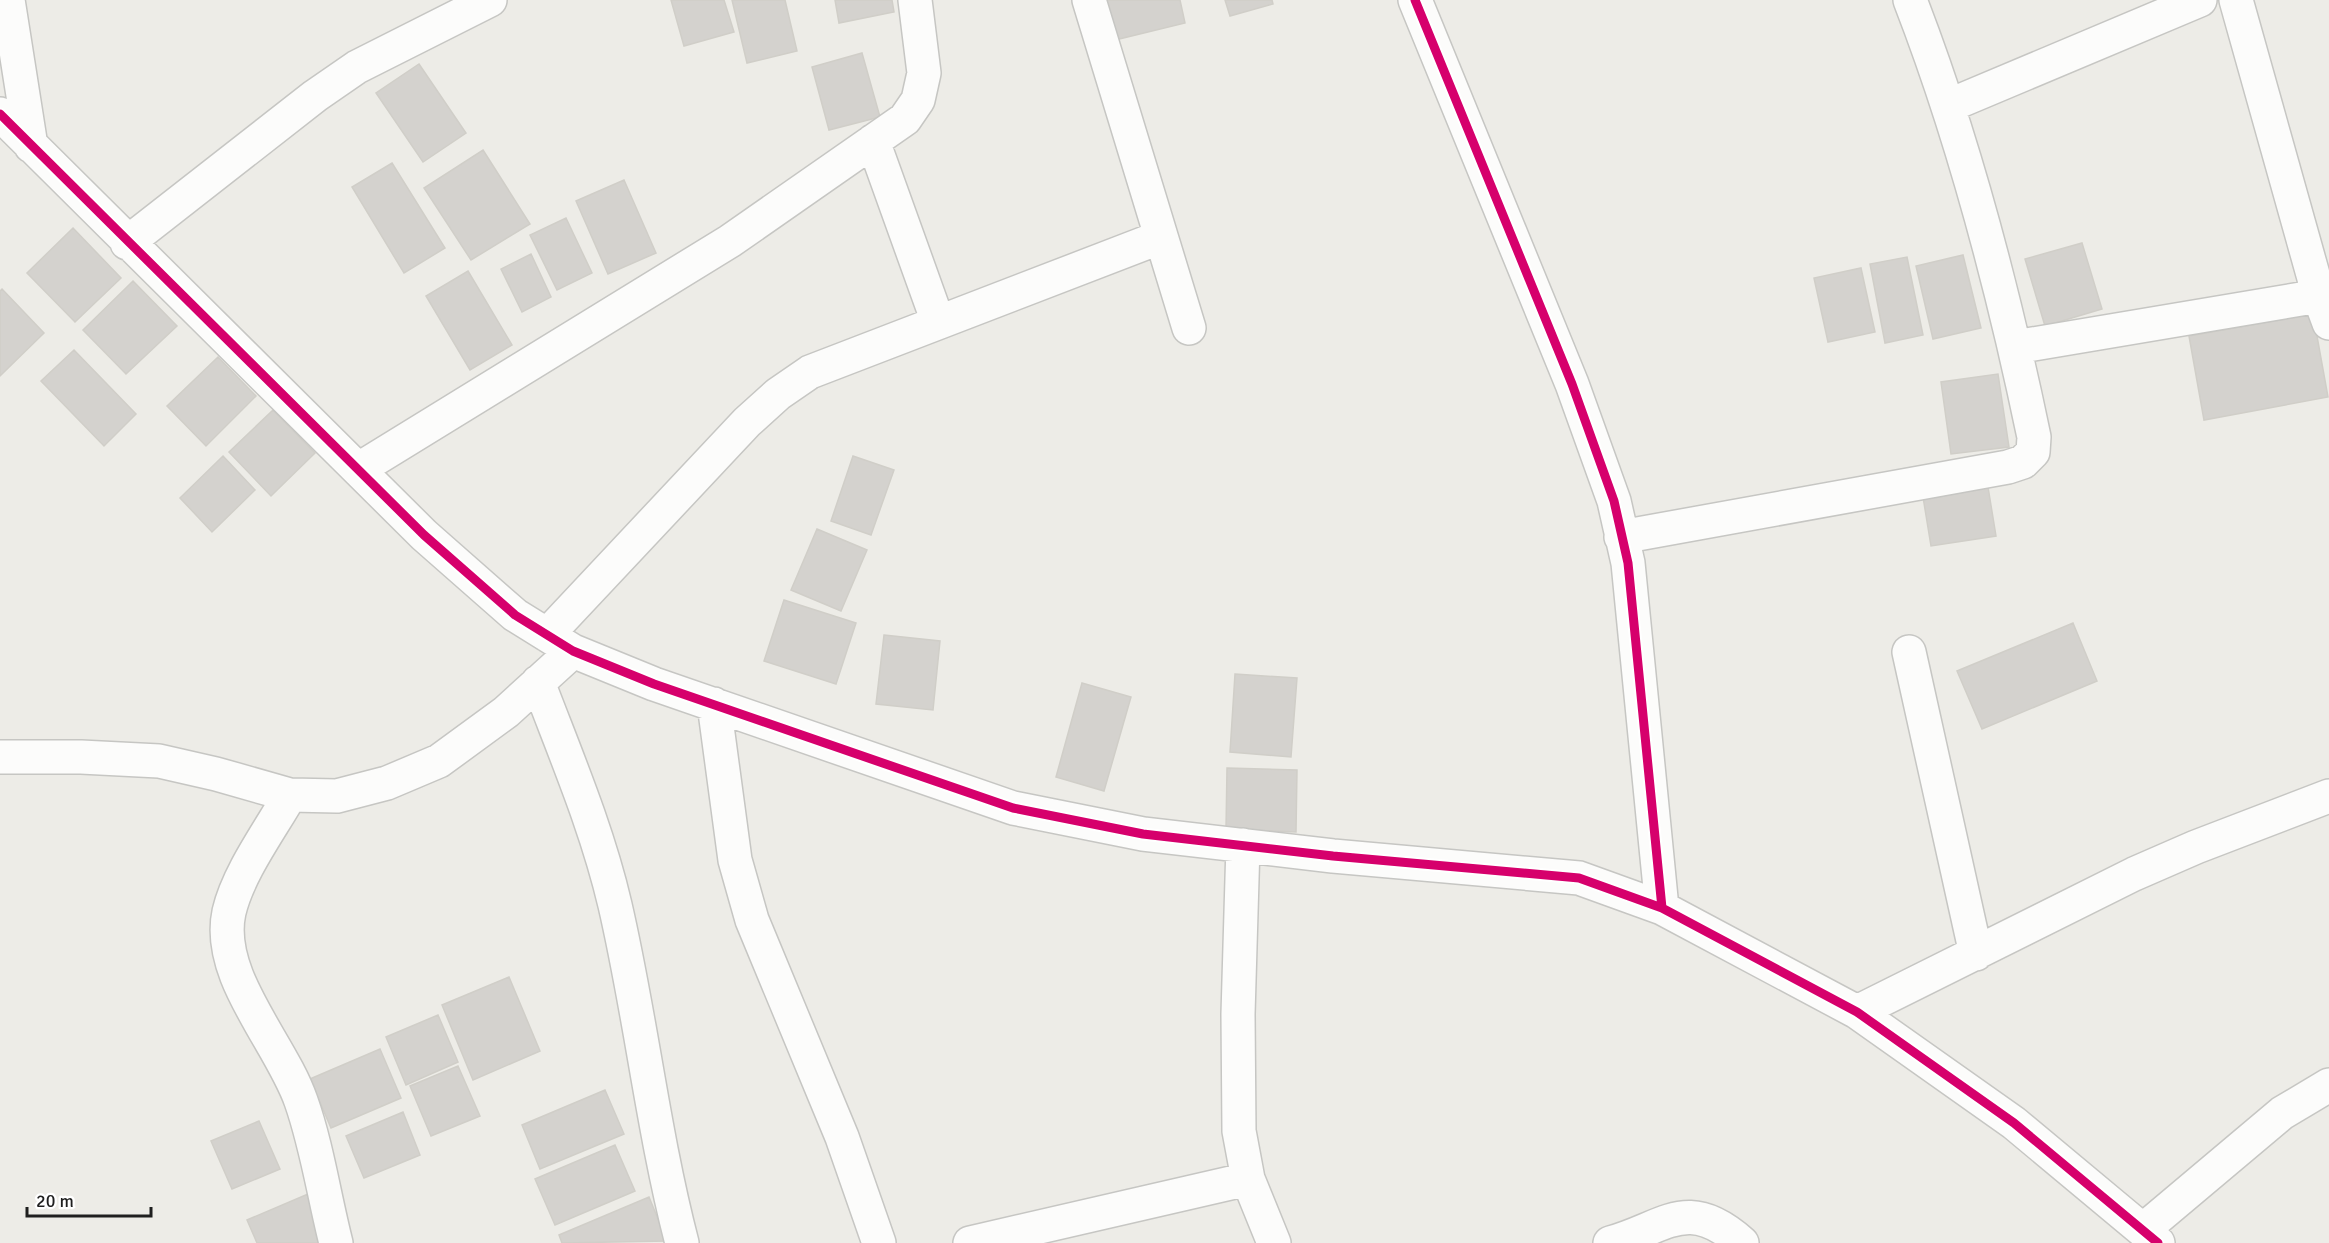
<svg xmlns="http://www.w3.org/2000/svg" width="2329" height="1243" font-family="Signika,sans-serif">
	<rect width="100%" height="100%" fill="#edece7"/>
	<path fill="#d4d2ce" stroke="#d0cec8" stroke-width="1.5" d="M671 0H724L734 32 684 46Z
		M732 0H785L797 51 747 63Z
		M835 0H892L894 12 839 23Z
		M1106 0H1180L1185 23 1115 40Z
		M1225 0H1272L1273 4 1230 16Z
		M862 53 880 117 829 130 812 67Z
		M419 64 466 133 423 162 376 93Z
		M483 150 530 224 471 260 424 188Z
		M392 163 445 248 404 273 352 187Z
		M624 180 656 253 608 274 576 201Z
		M566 218 592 273 557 290 530 235Z
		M73 228 121 278 75 322 27 273Z
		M2082 243 2102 309 2045 326 2025 259Z
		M531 254 551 297 522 312 501 269Z
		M1963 255 1981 328 1933 339 1916 266Z
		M1907 257 1923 335 1885 343 1870 264Z
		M1861 268 1875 332 1828 342 1814 278Z
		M468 271 512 345 470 370 426 296Z
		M133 281 177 326 126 374 83 330Z
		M2 289 44 333 0 376V291Z
		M2313 314 2328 397 2204 420 2189 336Z
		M74 350 136 414 104 446 41 381Z
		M218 357 256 396 206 446 167 406Z
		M1998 374 2009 447 1951 454 1941 382Z
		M273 410 315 453 271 496 229 452Z
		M223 456 255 490 212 532 180 498Z
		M853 456 894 470 871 535 831 521Z
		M1988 487 1996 536 1931 546 1923 497Z
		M817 529 867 550 841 611 791 590Z
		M784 600 856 623 836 684 764 661Z
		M2073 623 2097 681 1982 729 1957 671Z
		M884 635 940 641 933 710 876 704Z
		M1235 674 1297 678 1291 757 1230 752Z
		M1082 683 1131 697 1104 791 1056 777Z
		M1227 768 1297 770 1296 832 1226 829Z
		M509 977 540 1051 473 1080 442 1005Z
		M438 1015 458 1062 406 1085 386 1037Z
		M380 1049 401 1098 331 1128 310 1079Z
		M458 1066 480 1116 431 1136 410 1086Z
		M605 1090 624 1134 540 1169 522 1125Z
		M403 1112 420 1155 364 1178 346 1136Z
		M259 1121 280 1169 232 1189 211 1141Z
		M615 1145 635 1191 555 1225 535 1179Z
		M308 1194 329 1243H257L247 1220Z
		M649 1197 667 1241 562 1243 559 1235Z"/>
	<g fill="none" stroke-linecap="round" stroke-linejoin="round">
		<defs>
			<path id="minor" d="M8 0 31 146
				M1089 0 1189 328
				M1415 0 1572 384 1614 501 1628 563 1662 908
				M2236 0 2319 296 2329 323
				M1948 106 2200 0
				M0 114 424 535 515 615 573 651 654 684 1013 808 1143 834 1333 856 1579 878 1662 908 1857 1012 2014 1123 2158 1243
				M873 141 938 322
				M127 243 315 96 357 67 490 0
				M2015 347 2319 296
				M359 469 730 241 905 119 918 100 924 73 915 0
				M1621 537 2008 467 2023 462 2033 452 2034 437C2003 288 1965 142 1910 0
				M547 635 747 422 778 394 810 372 1161 237
				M1909 652 1976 954
				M538 682C566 756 597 828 615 905 641 1017 653 1132 682 1243
				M714 704 735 860 752 920 842 1137 879 1243
				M0 757H81L159 761 216 774 290 795 337 796 387 783 439 761 506 712 573 651
				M290 795C270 830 238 873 229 912 215 976 281 1043 301 1101 317 1146 324 1196 336 1243
				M1243 845 1238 1014 1239 1131 1248 1179 1274 1243
				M1857 1012 2134 874 2196 847 2329 796
				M2143 1230 2282 1113 2329 1085
				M970 1243 1248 1179
				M1610 1243C1665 1228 1687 1194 1742 1243"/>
		</defs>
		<use href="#minor" stroke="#c6c6c3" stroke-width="36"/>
		<use href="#minor" stroke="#fcfcfb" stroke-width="33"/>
		<defs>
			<path id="cycleway" d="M1415 0 1572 384 1614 501 1628 563 1662 908
				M0 114 424 535 515 615 573 651 654 684 1013 808 1143 834 1333 856 1579 878 1662 908 1857 1012 2014 1123 2158 1243"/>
		</defs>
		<use href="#cycleway" stroke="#fff" stroke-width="13"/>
		<use href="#cycleway" stroke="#d6006c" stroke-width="9"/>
	</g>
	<path d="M27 1207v9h124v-9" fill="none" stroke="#1f1f1f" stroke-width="3"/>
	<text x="36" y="1207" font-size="18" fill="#1f1f1f" stroke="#ffffff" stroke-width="4.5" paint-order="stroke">20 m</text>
</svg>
